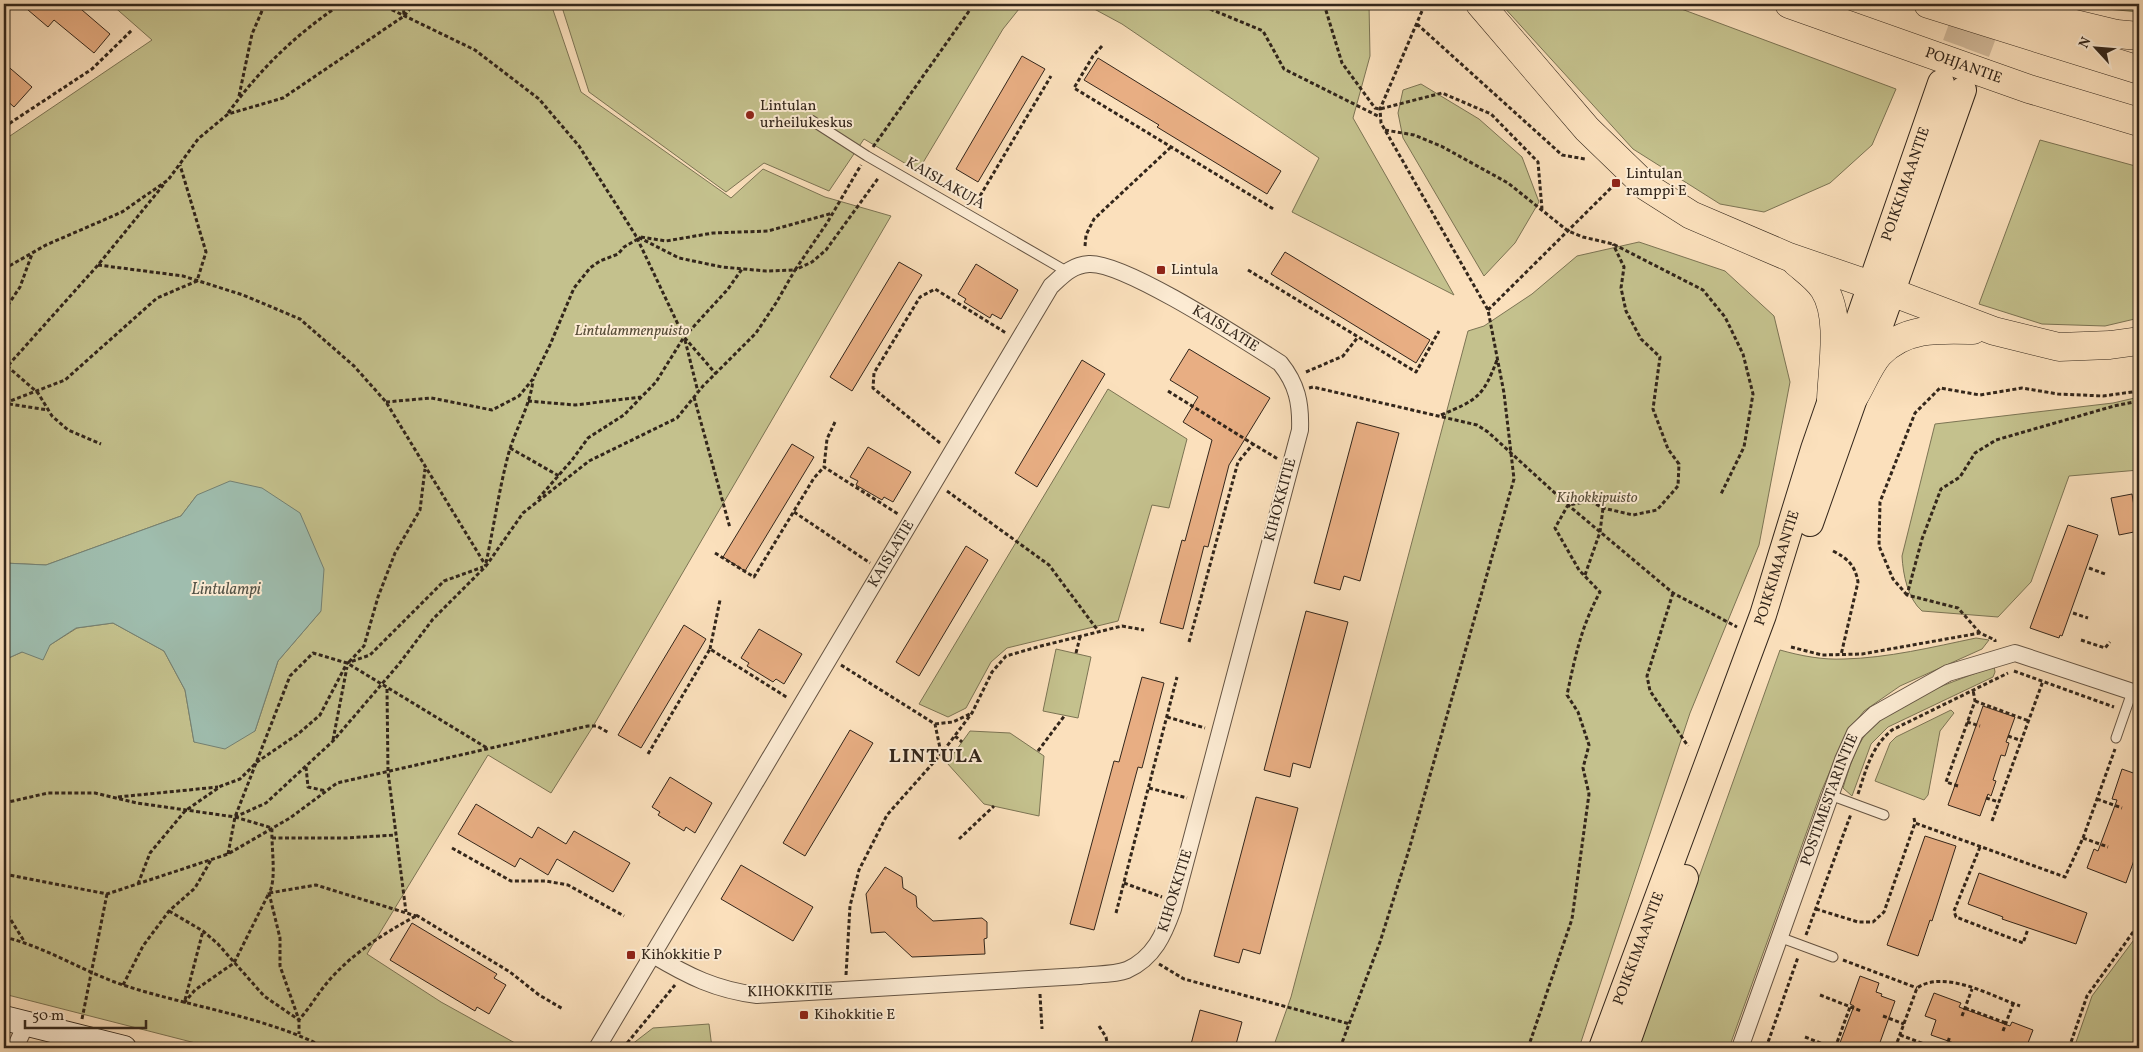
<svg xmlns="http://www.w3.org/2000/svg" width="2143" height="1052" font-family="Vollkorn,serif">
	<rect width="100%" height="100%" fill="#fbe0bc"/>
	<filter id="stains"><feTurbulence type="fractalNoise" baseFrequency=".004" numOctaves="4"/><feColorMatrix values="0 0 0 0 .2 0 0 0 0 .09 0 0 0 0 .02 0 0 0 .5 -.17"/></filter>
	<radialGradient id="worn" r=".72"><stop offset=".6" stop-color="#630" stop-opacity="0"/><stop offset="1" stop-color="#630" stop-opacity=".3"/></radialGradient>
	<path fill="#c4c18d" stroke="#7c7454" d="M111 4H551L581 92 731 198 763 169 825 197 891 216 592 728 551 793 488 755 367 954 441 1002 524 1048H215L4 994V660L22 652 50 645 77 628 113 623 164 651 185 690 194 742 255 731 278 661 321 611 197 495 181 516 46 565 4 563V140L152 40Z
		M561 4H1023L1003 29 918 171 864 139 829 191 764 163 726 192 589 92Z
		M1085 4H1369L1370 56 1353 118 1454 295 1292 212 1319 158 1122 24Z
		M1501 4H1668L1896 89 1872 145 1830 183 1764 212 1720 204 1633 149Z
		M2087 4H2139V12L2086 7Z
		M1421 84 1479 119 1522 157 1539 202 1515 243 1484 276 1403 138 1398 113 1403 90Z
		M2040 140 2139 167V318L2105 326 2042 324 1979 304Z
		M1639 242 1725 271 1774 316 1790 382 1759 545 1690 713 1579 1048H1273L1291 997 1468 331 1484 326 1532 294 1577 256Z
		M1108 389 1187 439 1169 508 1152 505 1118 621 1007 648 991 662 966 708 948 717 919 704Z
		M2139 397V470L2069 476 2031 582 1998 617 1922 611C1908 599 1903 575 1902 556L1935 424 2113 403Z
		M1976 638 1989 640 1982 649 1900 686 1864 711 1846 734 1821 792 1729 1048H1638L1780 650C1801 656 1823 660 1844 659 1888 658 1933 647 1976 638Z
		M1056 649 1091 657 1078 718 1043 711Z
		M1994 666 1995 672 1993 677 1888 727 1871 744 1852 796 1843 788C1849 769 1855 747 1868 731 1896 699 1955 682 1994 666Z
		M1951 710 1954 713 1940 731 1928 795 1924 800 1875 781 1890 743 1896 737Z
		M970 731 1010 733 1044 756 1039 816 984 804 947 763Z
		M2139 933V1048H2074L2092 996Z
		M709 1024 712 1048H627L653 1028Z"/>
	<path fill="#9fbdae" stroke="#748173" d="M230 481 262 488 300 513 324 569 321 611 278 661 255 731 225 749 194 742 185 690 164 651 113 623 76 628 50 645 43 660 22 652 4 660V563L46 565 181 516 197 495Z"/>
	<path fill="#e8ae83" stroke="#33261b" d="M21 4H75L110 34 94 53 54 20 48 27Z
		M1022 56 1045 69 978 182 956 169Z
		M1098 58 1281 171 1267 194 1157 127 1159 125 1084 80Z
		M4 63 32 87 14 107 4 98Z
		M1285 252 1430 340 1416 363 1271 274Z
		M899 262 922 275 852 391 830 377Z
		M976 264 1018 290 1001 319 992 314 990 318 964 302 966 299 958 294Z
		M1189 349 1270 398 1229 465 1208 547 1204 546 1183 629 1160 623 1182 540 1185 541 1212 440 1183 422 1198 397 1170 380Z
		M1082 360 1105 374 1037 487 1015 473Z
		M1357 422 1399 433 1360 581 1344 576 1340 590 1314 583Z
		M792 444 814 457 745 571 723 557Z
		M868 447 911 472 893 502 884 497 882 500 856 485 858 481 850 477Z
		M2132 494 2134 506 2139 505V531L2119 535 2111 498Z
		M2068 525 2098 535 2062 636 2060 635 2059 638 2030 628Z
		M966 546 988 560 919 676 896 662Z
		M1306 611 1348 622 1310 768 1293 763 1290 777 1264 770Z
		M684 625 706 639 641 748 618 735Z
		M759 629 802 654 784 684 776 679 773 682 747 666 749 663 741 658Z
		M1142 677 1164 683 1142 768 1138 767 1094 930 1070 924 1114 761 1119 762Z
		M1983 706 2015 717 2006 742 2009 743 2005 756 2001 755 1993 780 1996 781 1991 796 1988 794 1980 816 1948 805Z
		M850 730 873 743 805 856 783 843Z
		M2122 769 2139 775V846L2126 883 2087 868 2094 849 2098 851 2117 800 2112 799Z
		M670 777 712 803 695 833 686 827 684 831 658 815 660 812 652 807Z
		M1256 797 1298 808 1260 954 1243 949 1239 963 1214 956Z
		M476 804 532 838 538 827 566 844 574 831 630 863 613 892 557 859 548 875 520 858 515 867 458 834Z
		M1925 836 1956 846 1932 921 1930 920 1918 956 1887 945Z
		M741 865 813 907 793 941 721 899Z
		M885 867 902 877 903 888 916 896 917 907 933 921 982 918 987 922V938L984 939 985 954 912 957 885 932 871 933 866 894Z
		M1979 873 2087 913 2076 944 2002 919 2003 917 1968 904Z
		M412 923 497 974 494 978 506 985 489 1014 477 1007 475 1011 390 960Z
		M1860 976 1879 983 1876 992 1882 994 1881 996 1895 1001 1878 1048H1838L1854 1006 1850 1004Z
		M1934 993 1961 1003 1959 1007 2010 1026 2012 1022 2033 1030 2026 1048H1968L1931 1035 1936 1020 1925 1016Z
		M1200 1010 1242 1022 1235 1048H1190Z"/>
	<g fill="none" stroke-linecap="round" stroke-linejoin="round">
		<path stroke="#d3bb9c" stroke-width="26" stroke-dasharray="26 13" stroke-linecap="butt" d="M1942 81 1970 4
			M1963 89 1995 4"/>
		<defs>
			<path id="lane" d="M811 120 867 156 1066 271
				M2116 738 2132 692
				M1830 795 1884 815
				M1779 937 1833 957"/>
			<g id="street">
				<path d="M15 1048 26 1024"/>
				<path id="s1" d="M597 1048C748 794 900 540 1051 286 1063 275 1072 265 1089 264 1125 262 1245 341 1280 363 1297 384 1301 403 1300 430L1173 909C1164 934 1154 958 1127 970 1114 975 1094 974 1080 976L757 995C716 990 688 976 653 955"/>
				<path id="s2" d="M1740 1048 1843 760 1855 733 1875 714 1948 673 2015 653 2139 694"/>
			</g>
			<path id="secondary" d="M4 1018 124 1048"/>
			<g id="primary">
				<path d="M1810 523 1963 90"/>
				<path id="s3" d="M1602 1048 1763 615 1814 449 1941 83"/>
				<path d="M1625 1048 1685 878"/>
			</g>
			<g id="highway">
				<path d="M1480 4 1587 129 1647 187 1691 215 1789 257 1891 292 1994 331 2059 347 2110 345 2139 341"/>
				<path id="s4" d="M1789 4 2029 89 2139 122"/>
				<path d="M1928 4 2139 70"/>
				<path d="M1992 4 2117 34 2139 36"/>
				<path d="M1796 262C1805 270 1817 278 1824 289 1842 317 1832 368 1831 400"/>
				<path d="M1854 397C1862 384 1869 365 1879 354 1905 327 1939 329 1973 330"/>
			</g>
		</defs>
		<use href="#lane" stroke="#655443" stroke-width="11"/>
		<use href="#street" stroke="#655443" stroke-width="18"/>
		<use href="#secondary" stroke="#33261b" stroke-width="26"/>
		<use href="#primary" stroke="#33261b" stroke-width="28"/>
		<use href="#highway" stroke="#33261b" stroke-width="29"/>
		<path stroke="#33261b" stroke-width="3" stroke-dasharray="4 2.5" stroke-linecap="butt" d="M380 4 475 50 539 99 579 146 636 236 679 258 722 267 766 271 795 270 827 223 861 165
			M403 4 404 15
			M1198 4 1263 31 1284 69 1380 117
			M1324 4 1342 63 1375 108 1380 109 1442 93 1491 114 1538 162 1542 209
			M1417 24 1562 155 1585 159
			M1102 46 1093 56 1074 88 1275 210
			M239 96 252 34 265 4
			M228 113C262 67 294 36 341 4
			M4 127 92 69 132 30
			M1385 130 1414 135 1441 146 1508 183 1568 231 1583 237 1613 244 1703 290 1725 317 1743 354 1753 394 1744 447 1721 494
			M873 147 974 4
			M980 196 1051 76
			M641 237 666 241 713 233 768 231 833 213
			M637 238 684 337 716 374
			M1085 246 1086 235 1094 219 1171 147
			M98 265 183 276 243 295 300 319 354 366 386 402 486 566
			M4 269 46 245 122 212 168 180 198 139 228 114 283 98 404 16 414 4
			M1248 270 1416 372 1439 331
			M1488 310 1615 184
			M4 311 20 287 32 254
			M685 340 698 392
			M7 366 38 393 52 416 68 430 101 444
			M4 370 98 265 165 183
			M1306 372 1343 356 1358 337
			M1309 388 1313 387 1477 425 1488 432 1568 505 1673 593 1737 627
			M1168 391 1253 444
			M694 397 730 528
			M528 401 575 405 641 397
			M386 402 431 398 492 410 519 396 533 379 550 345 574 288 590 268 600 261 618 254 624 247 638 239
			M5 403 65 380 157 298 197 281 206 252 180 165
			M9 404 48 410
			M1441 415C1477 400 1483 397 1497 360
			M835 422 827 439 824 467 898 514
			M940 443 873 388 874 373 920 297 935 289 1006 333
			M510 448 559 476
			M947 491 1049 565 1099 632
			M538 499 572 460 588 438 624 415 656 382 684 337 728 289 742 269
			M794 512 870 563
			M2136 531 2139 543
			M1833 551C1848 559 1855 565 1858 582L1841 655
			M715 553 754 577 814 478 824 467
			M486 563C494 526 499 489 509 452 516 428 531 404 533 379
			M2089 568 2105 574
			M1585 575 1600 532 1603 508
			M1673 593 1647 676 1650 691 1688 746
			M1907 595 1893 579 1879 546 1880 502 1915 413 1940 388 1980 395 2022 388 2058 394 2103 396 2139 391
			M2073 613 2088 618
			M1980 633 1958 608 1907 595 1922 539 1941 489 1960 477 1975 453 1996 440 2114 406 2139 401
			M2081 640 2105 648 2110 642
			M1189 642 1238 462 1253 444 1278 459
			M1791 647 1822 655 1862 654 1980 633 1995 640V642
			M710 649 720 600
			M1076 653 1080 637
			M349 662 364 646 378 597 395 553 420 510 425 469
			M841 665 935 724 941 753
			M2014 671 2114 707
			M387 689 388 772 406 912
			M1975 701 2029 721
			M1167 717 1205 728
			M1967 722 1980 726
			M935 724 953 722 970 714
			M955 736 962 742
			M2008 736 2022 741
			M333 740 347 667
			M1038 751 1065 715
			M648 754 710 649 788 698
			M306 767 308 787 326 791
			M1958 786 1946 782 1975 701 1973 690
			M1149 788 1187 798
			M1858 794C1866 770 1871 747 1892 730L2008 673
			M118 797 218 787
			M1986 798 1999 802
			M2097 799 2122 808
			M4 803 48 793H95L137 803 235 817 266 803 333 741 399 664 433 619 486 566 523 513 589 461 677 418 703 386 756 333 776 303 795 270 812 262 826 250 879 177
			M235 817 272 828C271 847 277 880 269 893L280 938V966L299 1020V1034
			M1914 818 1915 823
			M1992 821 2043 681
			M272 838H346L395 835
			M2083 838 2108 847
			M959 839 994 806
			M1980 847 1954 911 1956 917 2023 943 2028 929
			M452 848 511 881H546L568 885 624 916
			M228 854 235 817 290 676 313 653 347 663 487 748
			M4 874 107 894 228 854 290 818 337 783 588 726H597L609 733
			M1124 883 1162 897
			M138 884 150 853 185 811 221 786 240 779 257 762 298 734 320 715 347 663 370 655 444 581 483 567
			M4 909 24 941
			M1816 909 1858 922H1873L1884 912 1915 823 2065 877 2083 838 2115 749
			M169 911 203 931 218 944 264 996 299 1020C311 1006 320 990 332 977 356 951 386 932 416 916
			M1116 913 1177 677
			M416 915 510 972 539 995 563 1009
			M1806 935 1851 814
			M4 937C46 947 82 971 123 985 190 1007 264 1016 326 1048
			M1843 960 1917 988
			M1159 964 1184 979 1350 1024
			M846 975 850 906 859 870 887 815 941 754 972 713 992 672 1006 656 1041 646 1122 626 1144 630
			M123 985 143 946 169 911 195 888 211 860
			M1040 994 1042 1029
			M1820 995 1861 1011
			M185 1000 203 931
			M184 1003 195 990 234 963 269 893 316 885 416 916
			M1965 1008 2006 1023
			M1883 1016 1904 1024
			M1962 1016 1972 989
			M82 1019 107 894
			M1099 1026 1106 1037 1108 1048
			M2003 1031 2013 1004
			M1900 1035 1935 1048
			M1805 1037 1833 1048
			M623 1048 675 985
			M728 1048V1046
			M1340 1048 1380 942 1408 853 1514 479 1504 393 1488 310 1381 123 1380 109 1425 4
			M1528 1048 1572 919 1589 794 1583 768 1589 745 1578 712 1567 695C1575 657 1581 627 1600 592L1579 570 1555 528 1568 505 1590 501 1603 508 1633 515 1657 510 1678 486 1679 464 1668 449 1653 409 1660 357 1641 339 1626 311 1621 288 1624 267 1613 244
			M1766 1048 1798 957
			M1835 1048 1850 1007
			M1895 1048 1917 988C1944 969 1992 996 2020 1006
			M1946 1048 1950 1036
			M2069 1048 2087 996 2139 924"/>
		<use href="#lane" stroke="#fcebd3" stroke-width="9"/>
		<use href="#street" stroke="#fcebd3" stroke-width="16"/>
		<use href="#secondary" stroke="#fcebd3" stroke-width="24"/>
		<use href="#primary" stroke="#fbe0bc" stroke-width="26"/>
		<use href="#highway" stroke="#fbe0bc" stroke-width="28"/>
	</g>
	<g fill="#8f2418" stroke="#fcebd3" stroke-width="2">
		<circle cx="750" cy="115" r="5"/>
		<rect x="1611" y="178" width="10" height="10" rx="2.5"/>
		<rect x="1156" y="265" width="10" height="10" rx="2.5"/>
		<rect x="626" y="950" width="10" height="10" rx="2.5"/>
		<rect x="799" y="1010" width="10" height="10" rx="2.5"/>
	</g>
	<g text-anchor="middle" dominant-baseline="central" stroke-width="4" stroke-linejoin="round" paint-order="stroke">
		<g font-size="15" fill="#33261b" stroke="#fcebd3">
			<text stroke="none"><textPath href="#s4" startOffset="185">POHJANTIE</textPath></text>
			<text transform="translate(945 184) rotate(30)">KAISLAKUJA</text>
			<text stroke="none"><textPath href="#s3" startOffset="916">POIKKIMAANTIE</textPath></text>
			<text stroke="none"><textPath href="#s1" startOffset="1084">KAISLATIE</textPath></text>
			<text transform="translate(1281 500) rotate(-75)">KIHOKKITIE</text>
			<text stroke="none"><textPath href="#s1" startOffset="575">KAISLATIE</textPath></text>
			<text stroke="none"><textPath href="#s3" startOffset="511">POIKKIMAANTIE</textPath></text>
			<text stroke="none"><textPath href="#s2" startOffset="264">POSTIMESTARINTIE</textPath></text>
			<text transform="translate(1176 891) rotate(-73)">KIHOKKITIE</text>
			<text stroke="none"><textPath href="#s3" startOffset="106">POIKKIMAANTIE</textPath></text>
			<text transform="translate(790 992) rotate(-1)">KIHOKKITIE</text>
		</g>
		<g font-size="15" fill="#33261b" stroke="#fcebd3" text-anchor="start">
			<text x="760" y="106">Lintulan<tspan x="760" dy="17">urheilukeskus</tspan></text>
			<text x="1626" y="174">Lintulan<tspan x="1626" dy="17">ramppi E</tspan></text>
			<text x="1171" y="270">Lintula</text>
			<text x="641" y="955">Kihokkitie P</text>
			<text x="814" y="1015">Kihokkitie E</text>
		</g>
		<g font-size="15" font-style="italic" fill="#574d38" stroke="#fcebd3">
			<text x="632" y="331">Lintulammenpuisto</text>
			<text x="1597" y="498">Kihokkipuisto</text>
		</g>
		<g font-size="16" font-style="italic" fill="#535347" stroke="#fcebd3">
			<text x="226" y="590">Lintulampi</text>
		</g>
		<g font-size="20" font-weight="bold" letter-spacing="1" fill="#33261b" stroke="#fcebd3">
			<text x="936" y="757">LINTULA</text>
		</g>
	</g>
	<rect width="2143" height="1052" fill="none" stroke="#fbe0bc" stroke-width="20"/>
	<rect x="5" y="5" width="2133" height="1042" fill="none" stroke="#33261b" stroke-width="2.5"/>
	<rect x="10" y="10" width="2123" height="1032" fill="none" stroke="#33261b"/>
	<g transform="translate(2096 48) rotate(296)" stroke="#fcebd3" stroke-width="4" paint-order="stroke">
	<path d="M0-4L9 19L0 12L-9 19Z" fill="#33261b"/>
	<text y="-8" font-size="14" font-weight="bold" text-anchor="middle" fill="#33261b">N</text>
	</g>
	<path d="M25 1020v8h121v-8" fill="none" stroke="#33261b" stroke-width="2.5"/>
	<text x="32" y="1020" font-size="15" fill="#33261b" stroke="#fcebd3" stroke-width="4" paint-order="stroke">50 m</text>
	<rect width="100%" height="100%" filter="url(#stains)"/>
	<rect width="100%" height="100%" fill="url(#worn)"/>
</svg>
